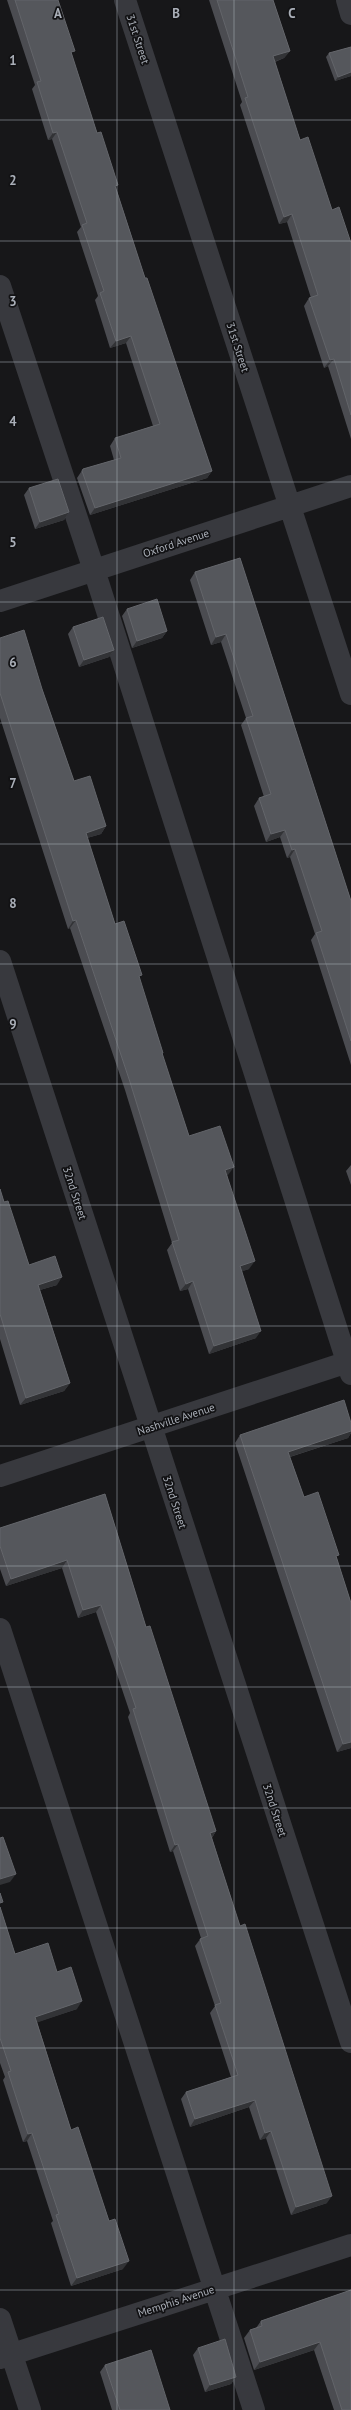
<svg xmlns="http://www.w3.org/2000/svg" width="351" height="2410" font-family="'PT Sans',sans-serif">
	<rect width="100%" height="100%" fill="#171719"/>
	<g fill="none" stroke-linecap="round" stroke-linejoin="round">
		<path stroke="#38393e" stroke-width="22" d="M125 0 351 694
			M347 0 351 14
			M0 286 94 570 351 1374
			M0 601 351 486
			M0 961 351 2042
			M0 1476 351 1361
			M0 1629 254 2410
			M0 2319 30 2410
			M0 2358 351 2245"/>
	</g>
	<path fill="#4b4c51" d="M7 0H58L72 55 97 133 116 188 145 278 212 471 207 478 90 515 77 478 83 469 114 460 110 446 115 438 153 426 126 343 110 348 95 300 98 296 77 232 81 227 52 139 48 140 32 89 35 85Z
		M209 0H273L290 51 284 58 275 62 300 140 332 210 351 243V439L328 366 324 368 304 306 309 298H311L287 222 279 224 240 105 242 102Z
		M351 47V76L335 81 326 57 329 53Z
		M29 488 69 512 64 520 35 529 24 495Z
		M240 558 351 901V1065L311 940 315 934 290 857 287 858 280 837 266 842 254 806 259 798 264 797 241 725 246 718 221 642 211 645 190 580 195 572Z
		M127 609 167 631 162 638 132 648 122 616Z
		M73 627 114 650 109 657 79 667 68 634Z
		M0 638 42 689 74 781 106 826 101 834 87 838 115 924 139 979 163 1053 162 1055 189 1136 228 1175H227L249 1269 242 1271 256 1338 209 1354 188 1289 180 1291 167 1250 172 1243 125 1090 70 928 68 929 0 718Z
		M351 1165V1185L346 1171Z
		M0 1189 4 1202 29 1265 57 1285 40 1290 70 1383 64 1391 20 1405 0 1339Z
		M351 1423V1433L348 1438 290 1457 304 1497 337 1559 351 1603V1748L337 1752 235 1443 240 1435Z
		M105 1494 146 1627 216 1831 212 1838 327 2203 291 2215 266 2138 260 2140 249 2107 190 2127 181 2099 186 2092 231 2077 210 2013 215 2006 195 1946 201 1938 173 1851 170 1852 128 1717 130 1713 96 1612 78 1618 62 1568 6 1586 0 1569V1528Z
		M0 1907 15 1954 57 1972 77 2009 37 2022 71 2130 123 2269 71 2286 51 2223 53 2221 27 2141 23 2142 3 2080 5 2077 0 2063Z
		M351 2290V2410H334L314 2350 254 2370 244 2338 250 2330 256 2328 261 2321Z
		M198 2348 236 2377 231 2384 205 2392 193 2355Z
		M105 2365 170 2410H112L100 2372Z"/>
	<path fill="#323336" d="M290 51 284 58 268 64 273 56Z
		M351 72V76L335 81 338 77Z
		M57 132 52 139 48 140 53 133Z
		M292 214 287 222 279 224 284 217Z
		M131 336 126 343 110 348 116 341Z
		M334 359 328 366 324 368 330 360Z
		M212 471 207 478 90 515 95 508Z
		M69 512 64 520 35 529 40 522Z
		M167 631 162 638 132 648 137 641Z
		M226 634 221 642 211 645 216 637Z
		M114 650 109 657 79 667 84 660Z
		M106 826 101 834 80 840 86 833Z
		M285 830 280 837 266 842 271 834Z
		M295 849 290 857 287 858 292 850Z
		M76 920 70 928 68 929 73 921Z
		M234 1167 228 1175 220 1177 225 1170Z
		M255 1261 249 1269 235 1274 240 1266Z
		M62 1277 57 1285 33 1292 38 1285Z
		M193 1281 188 1289 180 1291 186 1284Z
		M261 1331 256 1338 209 1354 214 1346Z
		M70 1383 64 1391 20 1405 26 1398Z
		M351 1431V1433L348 1438 283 1459 288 1452Z
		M67 1560 62 1568 6 1586 11 1579Z
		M101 1605 96 1612 78 1618 83 1610Z
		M351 1742V1748L337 1752 343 1744Z
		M216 1831 211 1839 210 1833Z
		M178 1844 173 1851 170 1852 175 1845Z
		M16 1874 10 1882 0 1885V1879Z
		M82 2001 77 2009 30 2025 35 2017Z
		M255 2100 249 2107 190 2127 195 2119Z
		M271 2131 266 2138 260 2140 265 2133Z
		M32 2133 27 2141 23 2142 28 2134Z
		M332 2196 327 2203 291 2215 296 2207Z
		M129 2261 123 2269 71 2286 77 2278Z
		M320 2342 314 2350 254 2370 260 2362Z
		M236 2377 231 2384 205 2392 210 2385Z"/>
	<path fill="#55575c" stroke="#63656a" d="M15 0H58L75 51 71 52 97 133 101 132 118 185 115 186 145 278H147L212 471 95 508 82 471 83 469 121 458 115 438 160 424 131 336 116 341 100 293 104 291 82 225 87 223 57 132 53 133 37 82 41 81Z
		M217 0H273L290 51 273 56 300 140 308 137 332 210 339 207 351 243V415L334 359 330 360 309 298 318 295 292 214 284 217 245 98 248 97Z
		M351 47V72L338 77 329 53Z
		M58 479 69 512 40 522 29 488Z
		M240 558 351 901V1041L316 933 322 931 295 849 292 850 285 830 271 834 259 798 271 794 246 718 253 716 226 634 216 637 195 572Z
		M157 599 167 631 137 641 127 609Z
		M103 617 114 650 84 660 73 627Z
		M24 630 42 689 74 781 90 776 106 826 86 833 115 924 124 921 142 975 139 976 163 1053H162L189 1136 220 1126 234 1167 225 1170 255 1261 240 1266 261 1331 214 1346 193 1281 186 1284 172 1242 179 1240 130 1082 76 920 73 921 0 693V638Z
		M0 1189 4 1202 8 1201 29 1265 55 1256 62 1277 38 1285 70 1383 26 1398 0 1314Z
		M344 1400 351 1423V1431L288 1452 304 1497 318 1492 339 1555 336 1556 351 1603V1742L343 1744 240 1435Z
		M105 1494 146 1627 150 1626 216 1831 210 1833 240 1926 245 1924 332 2196 296 2207 271 2131 265 2133 255 2100 195 2119 186 2092 238 2075 215 2005 221 2003 200 1939 208 1936 178 1844 175 1845 133 1709 136 1708 101 1605 83 1610 67 1560 11 1579 0 1546V1528Z
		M3 1837 16 1874 0 1879V1838Z
		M0 1893 3 1902 0 1903Z
		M0 1907 15 1954 48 1943 57 1972 71 1967 82 2001 35 2017 71 2130 78 2127 109 2221 115 2219 129 2261 77 2278 56 2215 59 2214 32 2133 28 2134 8 2072 11 2071 0 2038Z
		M351 2290V2410H342L320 2342 260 2362 250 2330 262 2326 261 2321Z
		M225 2339 236 2377 210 2385 198 2348Z
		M151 2350 170 2410H120L105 2365Z"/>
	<path fill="none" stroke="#aaafb8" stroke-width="1" stroke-opacity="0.55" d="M117 0V2410M234 0V2410M0 120H351M0 241H351M0 362H351M0 482H351M0 602H351M0 723H351M0 844H351M0 964H351M0 1084H351M0 1205H351M0 1326H351M0 1446H351M0 1566H351M0 1687H351M0 1808H351M0 1928H351M0 2048H351M0 2169H351M0 2290H351"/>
	<g text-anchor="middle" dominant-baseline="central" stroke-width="3.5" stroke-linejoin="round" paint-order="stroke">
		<g font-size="11" fill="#aaafb8" stroke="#121214">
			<text transform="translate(138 39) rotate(72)">31st Street</text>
			<text transform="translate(238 347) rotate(72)">31st Street</text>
			<text transform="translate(176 543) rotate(-18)">Oxford Avenue</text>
			<text transform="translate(75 1193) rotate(72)">32nd Street</text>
			<text transform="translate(176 1419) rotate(-18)">Nashville Avenue</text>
			<text transform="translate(175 1502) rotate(72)">32nd Street</text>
			<text transform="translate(275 1810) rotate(72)">32nd Street</text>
			<text transform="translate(176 2301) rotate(-18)">Memphis Avenue</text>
		</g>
	</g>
	<g font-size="13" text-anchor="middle" font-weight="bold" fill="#aaafb8" stroke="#121214" stroke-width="3.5" stroke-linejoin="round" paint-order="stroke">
		<text x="58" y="18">A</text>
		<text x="176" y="18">B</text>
		<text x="292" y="18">C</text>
		<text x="13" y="65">1</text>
		<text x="13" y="185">2</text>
		<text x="13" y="306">3</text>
		<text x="13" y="426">4</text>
		<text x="13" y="547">5</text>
		<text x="13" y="667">6</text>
		<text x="13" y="788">7</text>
		<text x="13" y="908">8</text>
		<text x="13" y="1029">9</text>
	</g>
</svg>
